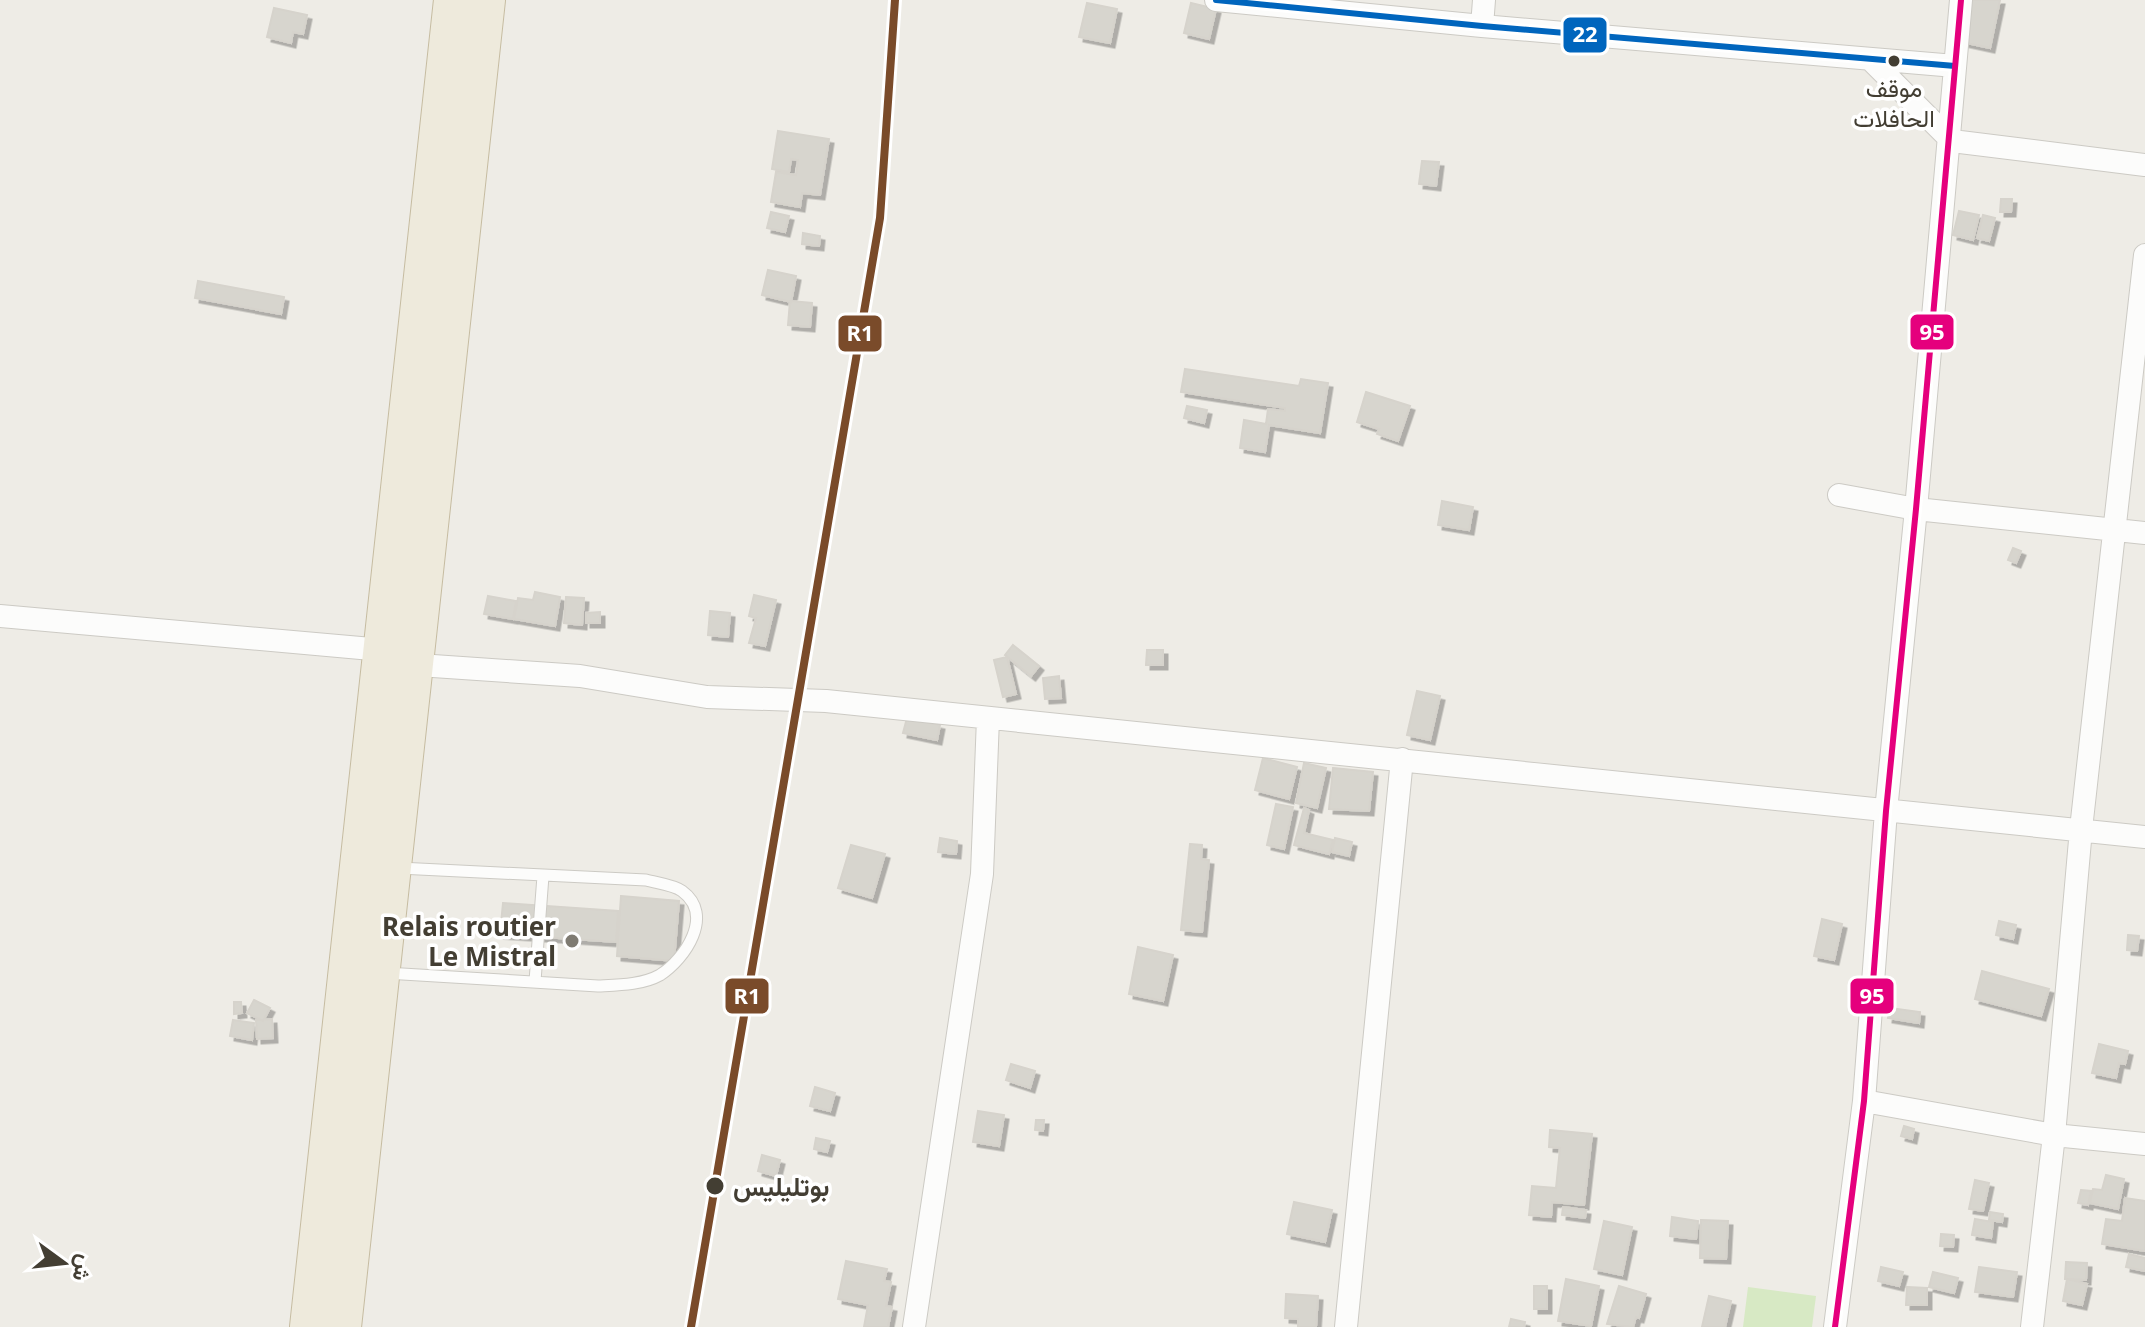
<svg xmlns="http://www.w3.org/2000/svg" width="2145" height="1327" font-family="'Noto Sans',Vazirmatn,sans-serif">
	<defs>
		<filter id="shadow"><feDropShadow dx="4.5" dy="4.5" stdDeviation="0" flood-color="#0004"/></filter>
	</defs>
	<rect width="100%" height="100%" fill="#eeece6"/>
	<path fill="#d7e9c4" d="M1748 1287 1816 1296 1812 1327H1743Z"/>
	<path fill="#d7d5ce" stroke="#d6d3cc" stroke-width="2" filter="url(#shadow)" d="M1970 0H2000L1990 48 1962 42Z
		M1087 3 1117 9 1110 43 1079 37Z
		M1191 3 1216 9 1209 39 1184 33Z
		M274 8 307 15 303 34 293 32 291 43 267 37Z
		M778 131 829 139 820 195 802 193 800 207 771 202 776 172 796 175 798 160 791 159 789 172 772 169Z
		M1422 161 1439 162 1436 186 1419 184Z
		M2001 199H2012L2011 212H2000Z
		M1959 211 1979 215 1973 240 1953 235Z
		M771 212 789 216 785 232 767 228Z
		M1983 215 1995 218 1989 241 1977 238Z
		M803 233 820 236 819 246 802 244Z
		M768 270 796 276 791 302 762 295Z
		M198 281 284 297 281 314 195 298Z
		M790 301 812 303 810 327 788 325Z
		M1185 369 1299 386 1301 379 1328 383 1320 433 1269 425 1265 452 1240 448 1244 420 1266 424 1268 409 1285 411V408L1181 392Z
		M1366 392 1410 406 1398 441 1377 434 1379 429 1357 422Z
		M1187 406 1207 410 1204 423 1184 418Z
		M1442 501 1473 507 1469 530 1438 525Z
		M2013 548 2021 551 2016 563 2008 560Z
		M535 592 560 597 555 626 514 619 518 598 533 600Z
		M754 595 776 600 765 646 749 643 756 618 749 616Z
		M488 596 516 601 513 619 484 614Z
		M566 597 584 598 582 625 564 623Z
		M710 611 730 613 728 637 708 635Z
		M600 612V623H586V613Z
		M1013 645 1039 666 1031 676 1005 655Z
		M1147 650H1163V665H1146Z
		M1007 657 1016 694 1003 697 994 660Z
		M1059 676 1061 698 1045 699 1043 678Z
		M1417 691 1440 696 1430 740 1407 735Z
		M907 718 940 725 937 740 903 733Z
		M1263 758 1297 767 1289 799 1255 790Z
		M1304 763 1326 768 1317 808 1296 803Z
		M1333 768 1373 772 1369 811 1329 809Z
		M1276 804 1293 807 1284 849 1267 845Z
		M1304 808 1309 810 1304 833 1333 840 1329 854 1294 845Z
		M940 838 957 841 956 854 938 852Z
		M1335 838 1352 842 1349 856 1332 852Z
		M1190 844 1202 845 1201 859 1209 860 1202 932 1181 930Z
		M851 845 885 854 872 898 838 888Z
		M621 896 679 901 674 961 617 956Z
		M503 903 618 911 616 942 500 934Z
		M1822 919 1842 924 1834 960 1814 956Z
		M1999 921 2016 925 2013 939 1996 935Z
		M2128 935 2139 936 2137 951 2127 950Z
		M1138 947 1173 955 1163 1001 1129 994Z
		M1982 971 2049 989 2041 1016 1975 999Z
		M254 1000 270 1008 263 1021 247 1013Z
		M234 1002H241L242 1013 234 1014Z
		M1890 1008 1920 1012 1919 1023 1888 1018Z
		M272 1019 273 1038 257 1039 256 1020Z
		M233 1020 254 1023 252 1040 230 1036Z
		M2099 1044 2128 1051 2125 1064 2119 1063 2116 1078 2092 1073Z
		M1011 1064 1035 1071 1030 1088 1006 1080Z
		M815 1087 835 1093 830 1111 810 1106Z
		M978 1111 1004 1115 999 1146 973 1142Z
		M1036 1120H1044L1043 1131 1035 1130Z
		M1904 1126 1914 1129 1912 1139 1901 1136Z
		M1550 1130 1592 1134 1584 1205 1552 1202 1551 1217 1529 1215 1532 1186 1556 1188 1560 1148 1549 1147Z
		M816 1138 830 1141 827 1152 814 1149Z
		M762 1155 780 1160 776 1176 758 1171Z
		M2106 1175 2124 1179 2118 1209 2090 1203 2093 1189 2102 1190Z
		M1975 1180 1989 1183 1983 1211 1969 1209Z
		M2081 1190 2091 1191 2088 1205 2078 1203Z
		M2125 1198 2145 1201V1251L2102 1244 2106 1219 2122 1221Z
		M1294 1202 1332 1210 1325 1242 1287 1234Z
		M1563 1207 1586 1210 1585 1218 1562 1215Z
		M1990 1212 2003 1214 2002 1222 1989 1220Z
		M1672 1217 1698 1221 1696 1239 1670 1236Z
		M1975 1219 1993 1222 1991 1238 1972 1235Z
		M1701 1220 1728 1221 1726 1259 1700 1258Z
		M1604 1221 1632 1227 1622 1275 1594 1269Z
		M1941 1234 1954 1235 1953 1247 1940 1246Z
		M2129 1254 2145 1258V1271L2126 1267Z
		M846 1261 887 1269 884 1281 891 1282 886 1306 892 1307 888 1327H864L868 1305 838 1299Z
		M2066 1262 2087 1263 2086 1280 2065 1279Z
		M1881 1267 1903 1272 1899 1286 1878 1281Z
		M1979 1267 2017 1272 2013 1297 1975 1292Z
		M1933 1272 1958 1278 1954 1293 1929 1287Z
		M1566 1279 1599 1286 1591 1326 1558 1321Z
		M2067 1279 2087 1284 2082 1305 2063 1301Z
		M1534 1286H1547V1309H1534Z
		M1619 1286 1646 1294 1639 1318 1636 1317 1633 1327 1607 1324Z
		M1907 1287 1927 1288V1305H1906Z
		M1286 1294 1318 1296 1316 1327H1298V1319L1285 1318Z
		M1709 1296 1731 1301 1725 1327H1702Z
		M1511 1319 1525 1322 1524 1327H1509Z"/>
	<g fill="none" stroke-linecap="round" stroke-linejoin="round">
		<defs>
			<path id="service" d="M386 973 598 986C618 985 642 985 660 975 685 959 715 915 682 891 674 885 657 883 646 880L399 868
				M535 981 543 876"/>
			<path id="minor" d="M1216 0 1482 26 1955 66
				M1482 26 1484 0
				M1870 59 1952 141 2145 165
				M1839 495 1916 509 2145 533
				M0 616 383 650
				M433 666 580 676 707 697 826 701 2145 837
				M1864 1101 2054 1135 2145 1144
				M914 1327 982 874 988 718
				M1346 1327 1402 759
				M1835 1327 1864 1101 1886 811 1916 509 1961 0
				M2032 1327 2054 1135 2081 829 2145 255"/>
			<path id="trunk" d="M308 1327 452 0
				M343 1327 487 0"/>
		</defs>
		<use href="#service" stroke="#cccac4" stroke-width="13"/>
		<use href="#minor" stroke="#cccac4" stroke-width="24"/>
		<use href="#trunk" stroke="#c6bca1" stroke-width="38"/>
		<use href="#service" stroke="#fcfcfb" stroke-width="11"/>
		<use href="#minor" stroke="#fcfcfb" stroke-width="22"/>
		<use href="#trunk" stroke="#eeeadc" stroke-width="36"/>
		<defs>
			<path id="bus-1" d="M1216 0 1482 26 1955 66"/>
			<path id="bus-2" d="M1835 1327 1864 1101 1886 811 1916 509 1961 0"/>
		</defs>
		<use href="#bus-1" stroke="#fff" stroke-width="12"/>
		<use href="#bus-2" stroke="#fff" stroke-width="12"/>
		<use href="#bus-1" stroke="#0065bd" stroke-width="6"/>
		<use href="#bus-2" stroke="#e5007d" stroke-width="6"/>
		<defs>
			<path id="rail-1" d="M691 1327 880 218 895 0"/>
		</defs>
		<use href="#rail-1" stroke="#fff" stroke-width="14"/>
		<use href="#rail-1" stroke="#7a4b2a" stroke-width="8"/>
	</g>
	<g fill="#433e33" stroke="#fff" stroke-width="3">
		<circle cx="1894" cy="61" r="7"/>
		<circle cx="715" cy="1186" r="10"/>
	</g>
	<circle fill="#7f7b72" stroke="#fff" stroke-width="3" cx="572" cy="941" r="8"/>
	<g text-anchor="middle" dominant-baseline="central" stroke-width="7" stroke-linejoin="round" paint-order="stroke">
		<g font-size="24" fill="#433e33" stroke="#fff">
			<text x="1894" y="87">موقف<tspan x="1894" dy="30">الحافلات</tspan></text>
		</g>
		<g font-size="26" font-weight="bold" fill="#433e33" stroke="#fff" text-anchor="end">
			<text x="556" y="926">Relais routier<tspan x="556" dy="30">Le Mistral</tspan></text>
		</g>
		<g font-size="26" font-weight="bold" fill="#433e33" stroke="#fff" text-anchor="start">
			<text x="733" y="1186">بوتليليس</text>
		</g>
	</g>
	<g stroke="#fff" stroke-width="3">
		<rect x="1562" y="16" width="46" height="38" rx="8" fill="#0065bd"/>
		<rect x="1909" y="313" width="46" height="38" rx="8" fill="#e5007d"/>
		<rect x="837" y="314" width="46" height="39" rx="8" fill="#7a4b2a"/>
		<rect x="1849" y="977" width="46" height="38" rx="8" fill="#e5007d"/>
		<rect x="724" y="977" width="46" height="38" rx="8" fill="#7a4b2a"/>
	</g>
	<g font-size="22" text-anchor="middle" font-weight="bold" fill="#fff">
		<text x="1585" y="42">22</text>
		<text x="1932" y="340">95</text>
		<text x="860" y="341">R1</text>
		<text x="1872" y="1004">95</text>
		<text x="747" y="1004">R1</text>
	</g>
	<g transform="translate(64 1263) rotate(105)" stroke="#ffffff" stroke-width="6" paint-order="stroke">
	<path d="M0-6L14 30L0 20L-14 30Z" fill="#433e33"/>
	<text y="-12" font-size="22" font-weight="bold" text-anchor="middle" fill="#433e33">ش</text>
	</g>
</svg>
